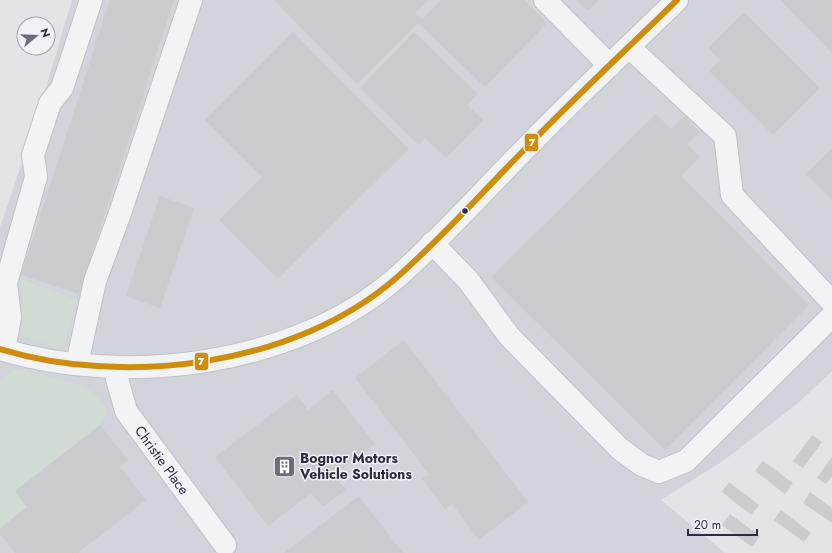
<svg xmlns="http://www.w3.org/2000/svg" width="832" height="553" font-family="Jost,sans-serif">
	<rect width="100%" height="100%" fill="#e3e4e8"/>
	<path fill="#d2d3db" d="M72 0H832V371L797 404 723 461 661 500 725 553H0V227L33 131Z"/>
	<path fill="#d1dbd4" d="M21 279 77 300 63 350 23 336Z
		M13 370H22L79 385 92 391 108 410 100 425 16 491 27 507 0 528V379Z"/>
	<path fill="#cbccd0" d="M110 0H174L79 294 21 275Z
		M274 0H429L415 13 422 19 441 0H524L547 23 485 87 418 23 357 84Z
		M576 0H599L588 11Z
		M780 0H832V53Z
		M744 12 820 88 773 135 709 71 720 60 708 48Z
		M293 32 409 149 278 279 219 220 262 177 205 120Z
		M414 32 478 94 467 105 483 120 446 158 425 138 419 145 360 88Z
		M656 114 671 129 685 116 700 132 687 144 700 157 681 176 809 305 665 450 491 277Z
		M832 148V200L806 174Z
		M160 196 194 208 160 308 126 296Z
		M404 340 528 502 479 540 452 504 445 509 422 479 429 474 355 378Z
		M333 390 375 444 334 475 346 490 323 507 311 493 268 526 215 457 297 395 308 410Z
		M100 425 128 460 120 467 146 500 78 553H15L0 534V528L27 507 15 491Z
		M812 435 822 442 803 468 793 461Z
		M832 457V476L826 484 817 478Z
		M763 461 793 483 785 494 755 471Z
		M729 482 759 505 751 515 722 492Z
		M810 492 832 508V523L803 503Z
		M359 496 403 553H284Z
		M781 510 811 533 804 542 774 520Z
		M730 514 760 536 752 547 722 525Z"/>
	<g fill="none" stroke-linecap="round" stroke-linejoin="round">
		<defs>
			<path id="minor" d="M545 0 610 66
				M629 47 725 136 732 195 832 302
				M432 243 468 280 509 336 620 449 642 465 659 472 686 461 832 316
				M0 349C126 387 294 366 395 279 442 238 484 190 528 146 576 96 627 49 677 0
				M4 350 10 317 6 283 36 177 33 155 50 103 62 88 91 0
				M77 364 95 281 119 216 191 0
				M114 368 126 411 225 545"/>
		</defs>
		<use href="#minor" stroke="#c1c2c6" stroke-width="24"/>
		<use href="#minor" stroke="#f2f3f5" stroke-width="22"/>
		<defs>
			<path id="bus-1" d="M0 349C126 387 294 366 395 279 442 238 484 190 528 146 576 96 627 49 677 0"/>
		</defs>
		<use href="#bus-1" stroke="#f1f2f7" stroke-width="9"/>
		<use href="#bus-1" stroke="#ce8e0d" stroke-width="6"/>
	</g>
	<defs>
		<symbol id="building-square" viewBox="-11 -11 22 22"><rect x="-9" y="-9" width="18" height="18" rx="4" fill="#6b6d7b" stroke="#f1f2f7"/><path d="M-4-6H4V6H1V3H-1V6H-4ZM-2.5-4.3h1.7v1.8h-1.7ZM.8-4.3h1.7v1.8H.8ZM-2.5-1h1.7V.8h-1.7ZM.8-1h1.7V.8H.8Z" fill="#fff"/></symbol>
	</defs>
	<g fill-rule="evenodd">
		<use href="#building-square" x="272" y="454" width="25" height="25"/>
	</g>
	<circle fill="#2a2d41" stroke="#f1f2f7" stroke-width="1.5" cx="465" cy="211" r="3.5"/>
	<g text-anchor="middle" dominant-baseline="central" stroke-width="3" stroke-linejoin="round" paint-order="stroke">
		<g font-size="14" font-weight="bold" fill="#2a2d41" stroke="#f1f2f7" text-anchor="start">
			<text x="300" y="458">Bognor Motors<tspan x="300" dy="16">Vehicle Solutions</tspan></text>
		</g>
		<g font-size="14" fill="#2a2d41" stroke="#f1f2f7">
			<text transform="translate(162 460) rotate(54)">Christie Place</text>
		</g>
	</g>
	<g stroke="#f1f2f7" stroke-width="1.5">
		<rect x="524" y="133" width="15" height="19" rx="4" fill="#ce8e0d"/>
		<rect x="194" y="352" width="15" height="19" rx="4" fill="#ce8e0d"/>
	</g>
	<g font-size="11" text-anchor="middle" font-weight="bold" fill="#fff">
		<text x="532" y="146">7</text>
		<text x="201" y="365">7</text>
	</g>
	<g transform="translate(36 36) rotate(71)"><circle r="19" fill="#f1f2f7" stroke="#a1a3ae"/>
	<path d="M0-3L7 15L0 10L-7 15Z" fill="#6b6d7b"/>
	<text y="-6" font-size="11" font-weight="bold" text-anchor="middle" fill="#2a2d41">N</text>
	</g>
	<path d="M688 529v6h69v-6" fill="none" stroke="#2a2d41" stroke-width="2"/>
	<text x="694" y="529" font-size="12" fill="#2a2d41" stroke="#f1f2f7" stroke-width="3" paint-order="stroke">20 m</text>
</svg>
